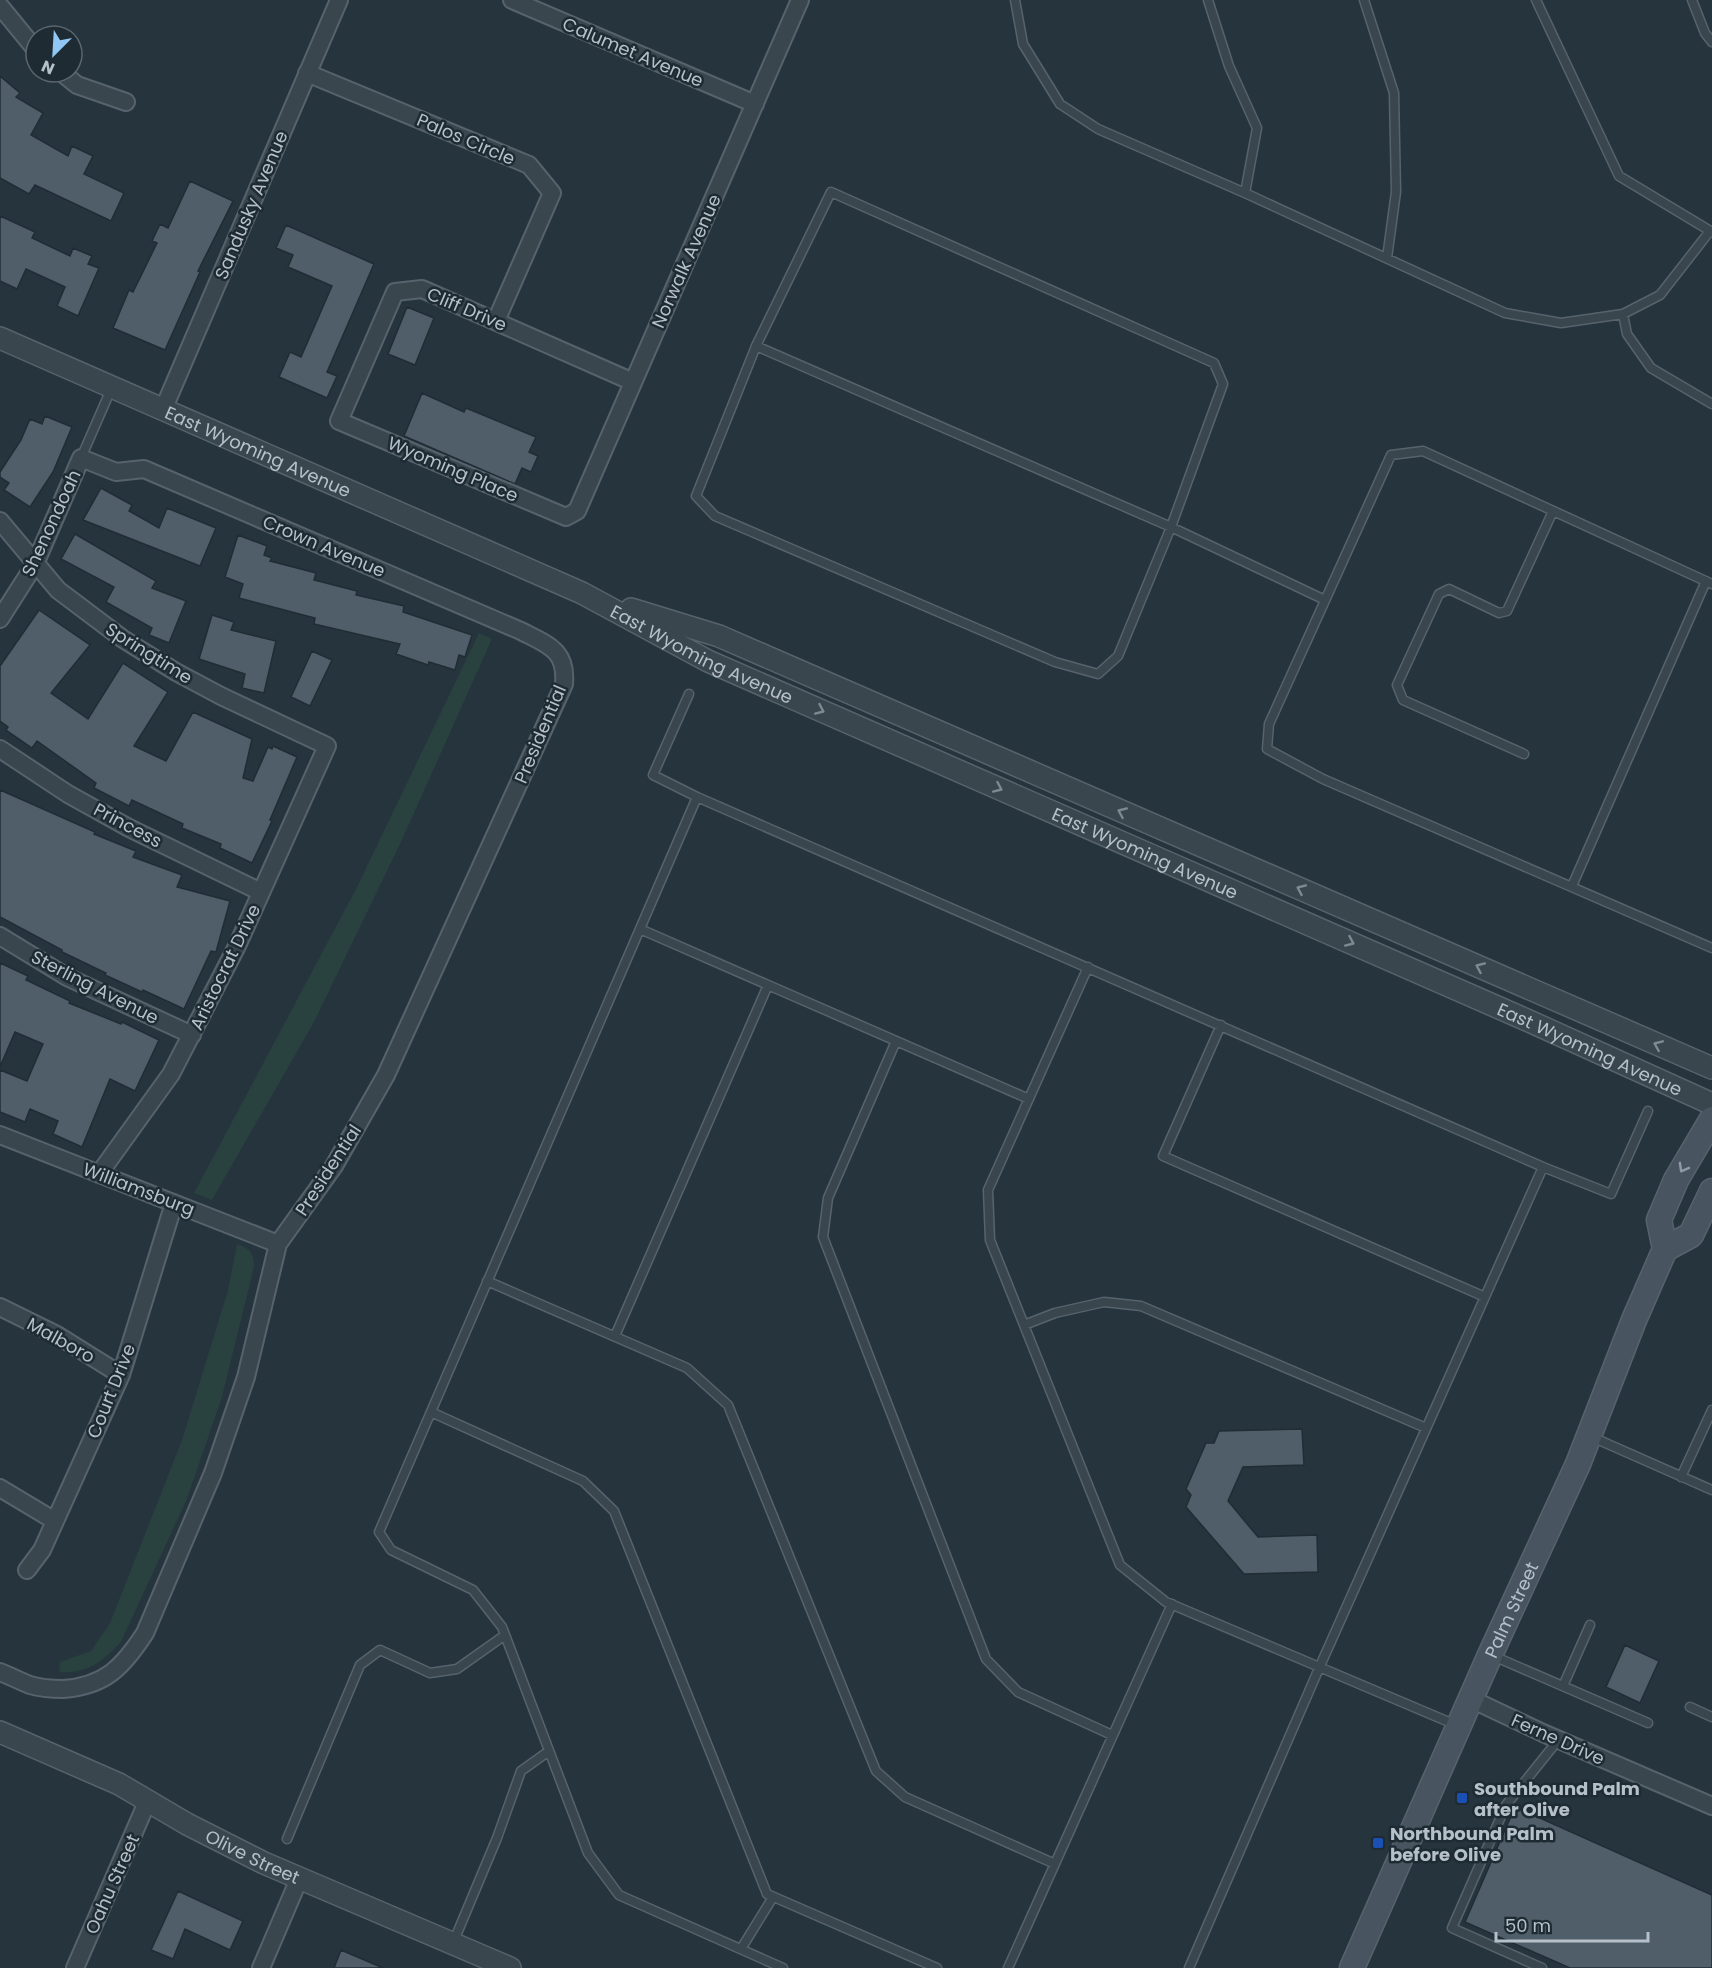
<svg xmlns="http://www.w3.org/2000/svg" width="1712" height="1968" font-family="Poppins,sans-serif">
	<rect width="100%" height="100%" fill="#26343e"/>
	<path fill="#29413f" d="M479 633 492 639 401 842 314 1022 212 1200 194 1193 356 889Z
		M237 1244C250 1249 254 1252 254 1267L222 1397 187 1499 121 1642C102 1662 88 1674 59 1672L60 1662 91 1651 110 1623 182 1440 228 1290Z"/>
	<path fill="#4f5e69" stroke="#202d35" stroke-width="1.5" d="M0 76 20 93 16 97 43 113 31 135 68 156 72 146 93 156 84 174 124 193 111 221 35 185 29 194 0 178Z
		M190 181 233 201 198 271 200 272 165 350 113 328 129 290 133 292 157 243 152 241 160 224 168 228Z
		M0 216 35 232 32 238 70 256 73 248 92 256 88 264 99 268 78 316 57 306 65 287 26 269 17 289 0 281Z
		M286 225 374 264 327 372 337 376 327 398 279 377 290 352 301 357 332 286 288 267 293 255 276 248Z
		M407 307 434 318 415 365 388 354Z
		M422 393 464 412 466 408 536 437 529 452 538 456 531 472 522 468 515 484 404 436Z
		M45 416 72 427 53 472 30 507 4 490 9 483 0 477V472L21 440 30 419 42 424Z
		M101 488 132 505 129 511 159 528 167 508 216 528 200 566 83 520Z
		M75 534 156 581 152 588 186 601 169 643 149 635 152 628 106 602 114 587 61 559Z
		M238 535 267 546 264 555 272 558 270 561 316 573 314 580 357 591 356 595 404 606 403 612 472 635 465 657 459 655 455 670 429 662 428 665 396 654 400 644 314 624 315 618 239 598 243 584 225 577Z
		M39 610 90 645 51 693 88 719 123 663 168 692 134 746 166 761 193 712 252 739 243 778 253 781 268 747 272 749 273 746 297 757 270 820 272 821 252 863 220 848 221 844 182 828 183 824 132 800 129 806 94 788 96 783 37 741 32 748 6 730 8 727 0 721V666Z
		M212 615 234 622 231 630 276 641 264 693 242 688 245 674 199 659Z
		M312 651 332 660 310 706 291 697Z
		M0 790 95 832 94 834 136 851 133 857 182 875 177 887 230 901 216 952 211 951 184 1009 143 990 142 992 105 975 106 973 62 952V950L0 917Z
		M0 963 28 976 26 980 70 1001 69 1003 121 1024 122 1022 159 1040 135 1091 110 1079 82 1147 53 1134 58 1121 30 1109 25 1122 0 1112V1070L27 1081 43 1044 15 1032 0 1067Z
		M1302 1429 1304 1465 1243 1467 1228 1501 1258 1537 1317 1535 1318 1572 1244 1574 1186 1507 1191 1495 1186 1489 1206 1443H1214L1219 1431Z
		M1625 1645 1659 1661 1640 1703 1606 1687Z
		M1515 1807 1712 1895V1968H1570L1465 1922Z
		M178 1891 243 1921 230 1950 185 1929 173 1959 151 1950Z
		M341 1950 383 1968H334Z"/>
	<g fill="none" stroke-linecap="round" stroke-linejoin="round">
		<defs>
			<path id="service" d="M1015 0 1023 44 1060 104 1098 129 1245 193 1505 313 1561 323 1623 314 1660 295 1710 231
				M1208 0 1229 66 1257 128 1245 193
				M1364 0 1394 93 1396 192 1387 258
				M1536 0 1619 176 1712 232
				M1692 0 1705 33 1712 42
				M831 192 1214 363 1223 384 1171 527 1118 656 1098 674 1055 662 715 516 696 496 756 346Z
				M1623 314 1627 334 1651 368 1712 404
				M756 346 1171 527 1325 600
				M81 458 112 387
				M1712 584 1423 451 1391 455 1269 724 1267 749 1323 779 1712 948
				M689 694 653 775 697 797
				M1524 754 1403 700 1397 685 1439 594 1449 589 1499 613 1507 611 1553 511
				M1572 886 1706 581
				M640 929 768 985
				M1088 967 988 1190 990 1240 1120 1565 1166 1602 1456 1725
				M1221 1025 1163 1156 1485 1297
				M896 1041 828 1198 823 1237 986 1659 1018 1692 1112 1735
				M1543 1167 1611 1194 1648 1111
				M487 1281 687 1368 728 1405 876 1771 905 1797 1055 1864
				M1024 1325 1055 1313 1104 1302 1141 1306 1426 1428
				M615 1336 768 985 1029 1099
				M431 1412 583 1481 614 1511 767 1894 937 1968
				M1592 1437 1712 1490
				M1681 1477 1712 1410
				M1491 1655 1648 1723
				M1563 1686 1590 1625
				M1690 1707 1712 1717
				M287 1839 360 1665 380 1650 430 1673 457 1669 505 1635
				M453 1943 497 1838 521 1771 549 1751
				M741 1949 773 1897
				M783 1968 619 1895 588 1853 502 1627 473 1590 391 1550 379 1532 697 797 1543 1167 1320 1666 1189 1968
				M1008 1968 1172 1604
				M1542 1968 1452 1928 1506 1805 1559 1739"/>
			<path id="minor" d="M512 0 755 104
				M0 6 36 50
				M61 72 77 85 126 102
				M307 73 529 165 552 193 496 321
				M633 382 422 289 395 292 339 421 566 517 577 511 800 0
				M163 410 339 0
				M0 521 58 590 123 639 176 672 221 696 327 746 237 946 171 1074 99 1174
				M0 619 35 564 81 458 116 472 144 469 521 631C548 645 567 650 564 684L386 1075 334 1166 278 1244 246 1377 213 1473 145 1633C123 1667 105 1686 63 1689 53 1689 40 1688 30 1685 20 1681 10 1676 0 1672
				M0 749 68 794 129 828 261 892
				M0 936 67 977 192 1035
				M0 1135 278 1244
				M0 1307 57 1335 121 1375
				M0 1488 55 1521
				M27 1570 42 1550 121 1375 174 1203
				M1471 1699 1543 1733 1712 1806
				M75 1968 148 1800
				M261 1968 299 1879"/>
			<g id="tertiary">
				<path id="s1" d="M0 338 582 593 708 661 1529 1021 1712 1104"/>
				<path d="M631 609 719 636 1712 1068"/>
				<path id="s2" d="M0 1732 119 1784 187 1824 264 1863 510 1968"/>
			</g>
			<g id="secondary">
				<path d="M1665 1249 1691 1235 1712 1191"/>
				<path id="s3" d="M1352 1968 1490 1655 1578 1464 1634 1320 1665 1249 1659 1220 1676 1180 1712 1119"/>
			</g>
		</defs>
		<use href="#service" stroke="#57636c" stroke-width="11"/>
		<use href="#minor" stroke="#57636c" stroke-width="20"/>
		<use href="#tertiary" stroke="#57636c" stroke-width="24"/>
		<use href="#secondary" stroke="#57636c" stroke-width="27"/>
		<use href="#service" stroke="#3a464e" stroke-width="8"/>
		<use href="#minor" stroke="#3a464e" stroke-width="16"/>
		<use href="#tertiary" stroke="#3a464e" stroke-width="21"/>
		<use href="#secondary" stroke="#485561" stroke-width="24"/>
	</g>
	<defs><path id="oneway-chevron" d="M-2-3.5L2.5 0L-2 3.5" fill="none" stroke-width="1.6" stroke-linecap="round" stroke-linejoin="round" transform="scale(1.5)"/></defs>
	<g stroke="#7e8992">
		<use href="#oneway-chevron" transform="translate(820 710) rotate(24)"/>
		<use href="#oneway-chevron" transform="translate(998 788) rotate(24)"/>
		<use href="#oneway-chevron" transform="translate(1122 812) rotate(-156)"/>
		<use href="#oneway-chevron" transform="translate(1301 889) rotate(-156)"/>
		<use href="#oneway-chevron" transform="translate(1350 942) rotate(24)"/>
		<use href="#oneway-chevron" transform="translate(1480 967) rotate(-156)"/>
		<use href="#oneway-chevron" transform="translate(1658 1045) rotate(-157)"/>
	</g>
	<use stroke="#909ba5" href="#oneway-chevron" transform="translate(1683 1168) rotate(119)"/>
	<g fill="#1a4fb4" stroke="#1e2b33" stroke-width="2">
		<rect x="1456" y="1792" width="12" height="12" rx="3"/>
		<rect x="1372" y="1837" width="12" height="12" rx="3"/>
	</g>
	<g text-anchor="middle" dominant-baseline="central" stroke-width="5" stroke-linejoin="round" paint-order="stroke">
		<g font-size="18" fill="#b6c0c9" stroke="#1e2b33">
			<text transform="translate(633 52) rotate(23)">Calumet Avenue</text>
			<text transform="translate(466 139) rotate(23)">Palos Circle</text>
			<text transform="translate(251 205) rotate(-67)">Sandusky Avenue</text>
			<text transform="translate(686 261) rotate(-66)">Norwalk Avenue</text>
			<text transform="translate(467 309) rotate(23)">Cliff Drive</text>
			<text stroke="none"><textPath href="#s1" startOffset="282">East Wyoming Avenue</textPath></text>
			<text transform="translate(453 469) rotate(23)">Wyoming Place</text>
			<text transform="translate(51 523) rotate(-65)">Shenondoah</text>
			<text transform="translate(324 546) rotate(23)">Crown Avenue</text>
			<text transform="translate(149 653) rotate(32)">Springtime</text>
			<text stroke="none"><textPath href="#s1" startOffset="770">East Wyoming Avenue</textPath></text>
			<text transform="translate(540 734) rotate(-67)">Presidential</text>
			<text transform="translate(128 825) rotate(28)">Princess</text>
			<text stroke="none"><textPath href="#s1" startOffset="1256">East Wyoming Avenue</textPath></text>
			<text transform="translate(225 967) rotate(-64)">Aristocrat Drive</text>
			<text transform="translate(95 987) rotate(27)">Sterling Avenue</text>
			<text stroke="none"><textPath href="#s1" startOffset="1742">East Wyoming Avenue</textPath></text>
			<text transform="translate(328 1170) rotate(-57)">Presidential</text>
			<text transform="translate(139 1189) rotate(21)">Williamsburg</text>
			<text transform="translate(61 1340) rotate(29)">Malboro</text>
			<text transform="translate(111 1391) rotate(-68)">Court Drive</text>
			<text stroke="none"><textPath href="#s3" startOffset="392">Palm Street</textPath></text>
			<text transform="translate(1558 1739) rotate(24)">Ferne Drive</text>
			<text stroke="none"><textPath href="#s2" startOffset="282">Olive Street</textPath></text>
			<text transform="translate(112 1884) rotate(-66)">Oahu Street</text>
		</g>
		<g font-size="18" font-weight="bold" fill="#b6c0c9" stroke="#1e2b33" text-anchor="start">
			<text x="1474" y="1788">Southbound Palm<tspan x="1474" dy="21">after Olive</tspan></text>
			<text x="1390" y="1833">Northbound Palm<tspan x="1390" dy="21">before Olive</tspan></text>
		</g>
	</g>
	<g transform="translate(54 54) rotate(204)"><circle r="28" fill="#1e2b33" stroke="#5b676f" stroke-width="1.5"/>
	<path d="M0-4.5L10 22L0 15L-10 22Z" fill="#90c7f4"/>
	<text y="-9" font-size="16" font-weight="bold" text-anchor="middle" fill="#b6c0c9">N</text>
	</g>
	<path d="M1496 1932v9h152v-9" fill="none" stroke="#b6c0c9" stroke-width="3"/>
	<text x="1505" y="1932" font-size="18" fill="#b6c0c9" stroke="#1e2b33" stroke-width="4.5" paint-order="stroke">50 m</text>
</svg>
